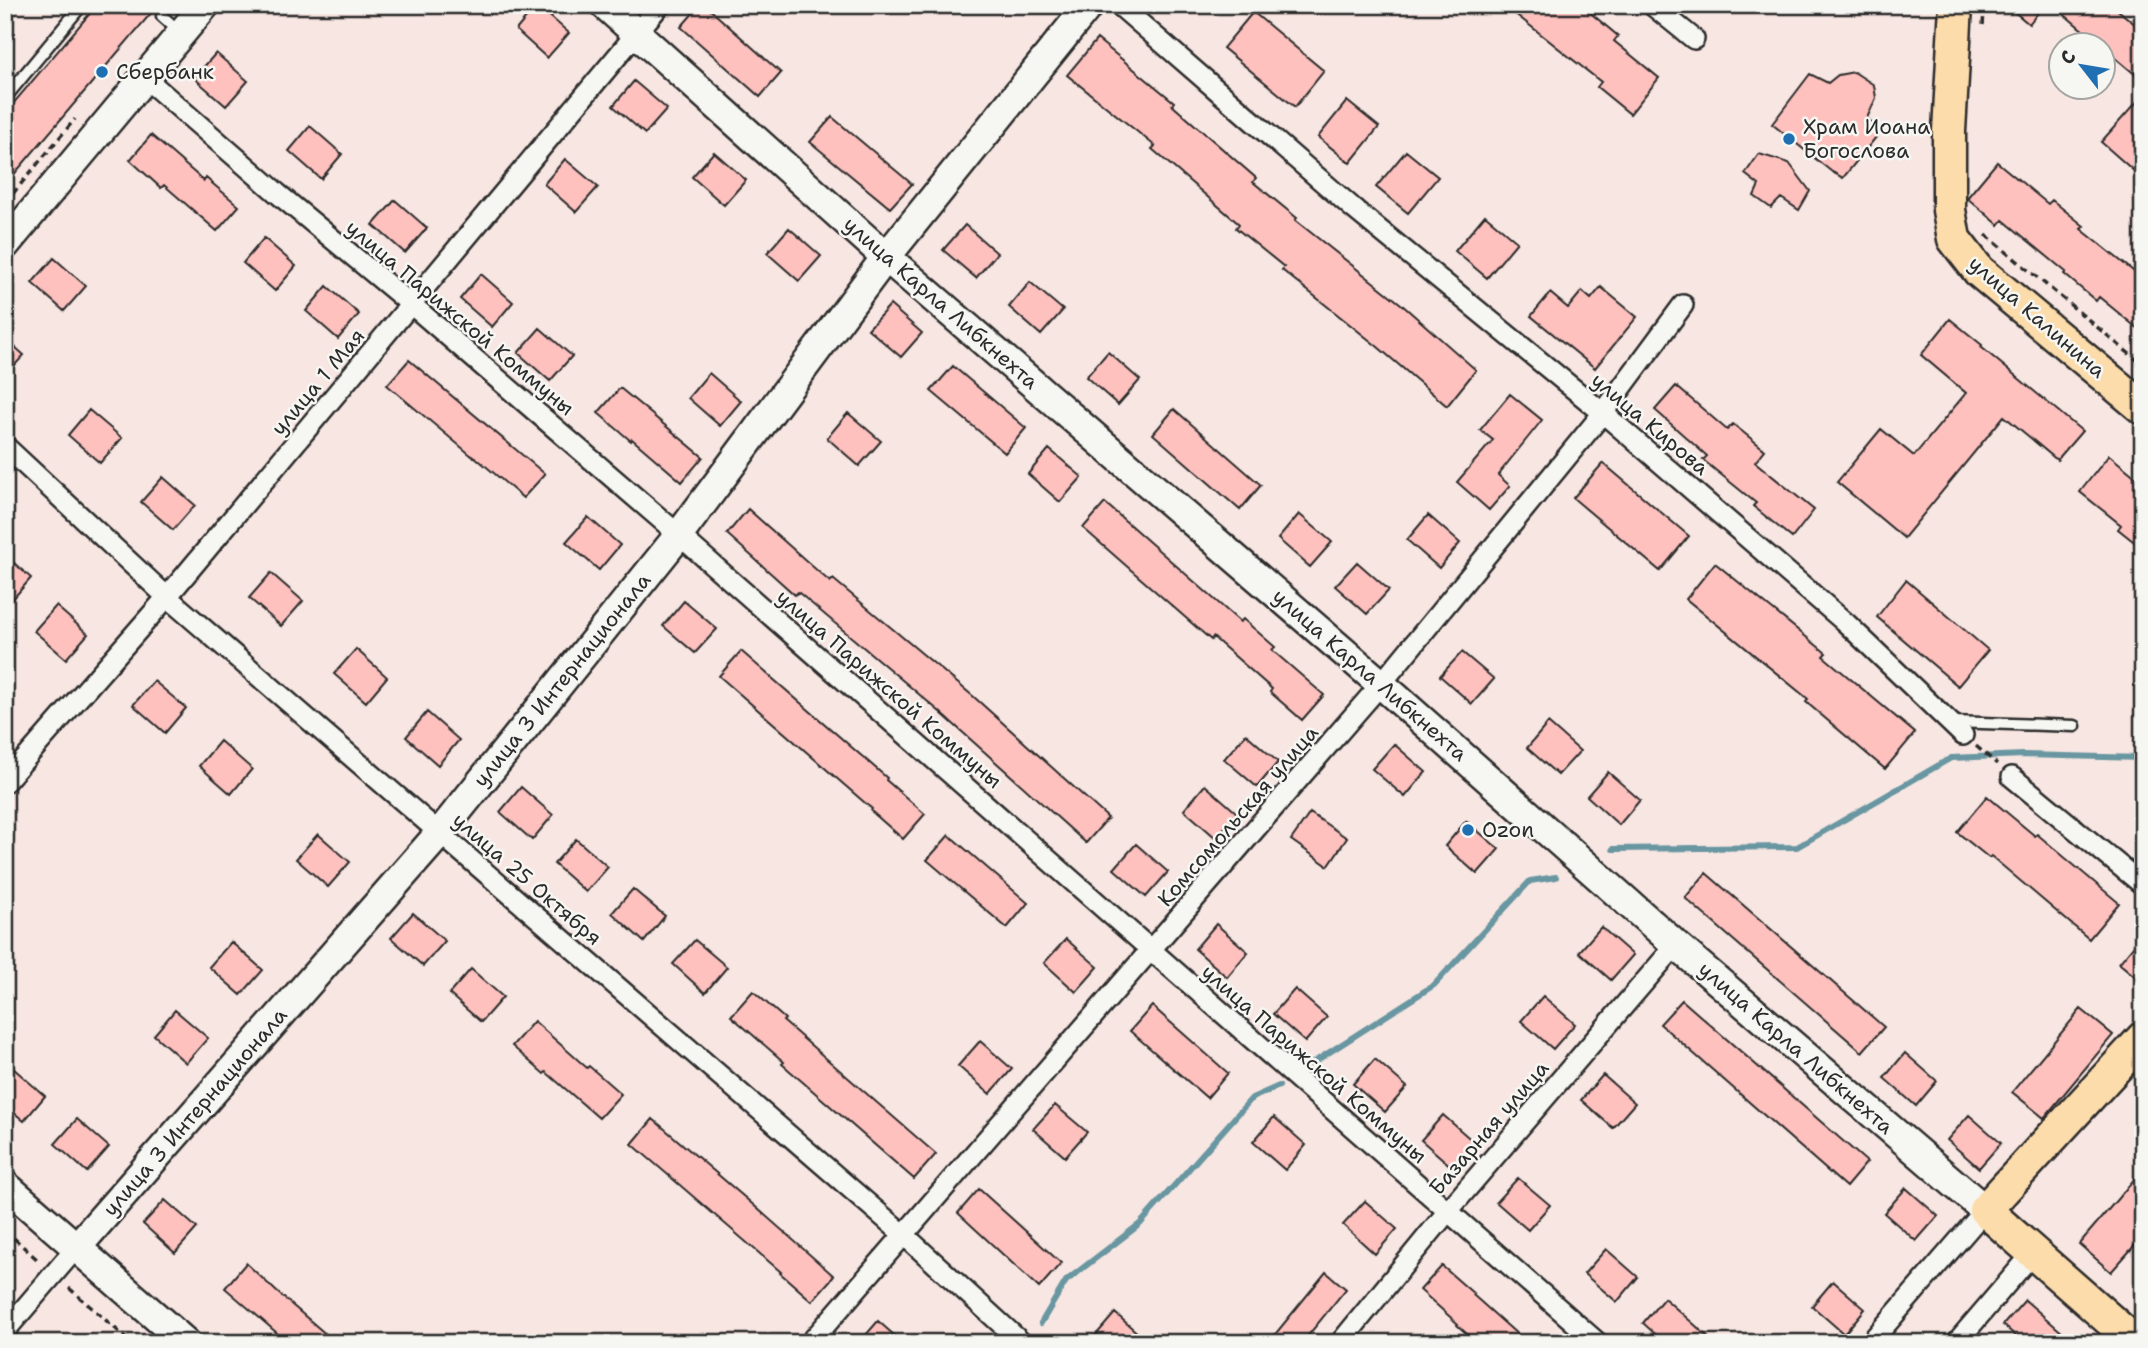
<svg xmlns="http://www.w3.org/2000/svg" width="2148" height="1348" font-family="'Shantell Sans',sans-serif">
	<rect width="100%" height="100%" fill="#f8e6e2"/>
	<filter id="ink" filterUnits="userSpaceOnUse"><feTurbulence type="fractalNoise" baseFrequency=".0143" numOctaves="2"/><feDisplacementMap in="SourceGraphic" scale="14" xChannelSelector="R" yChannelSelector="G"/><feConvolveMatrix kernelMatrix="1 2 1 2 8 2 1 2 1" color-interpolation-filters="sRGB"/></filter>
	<g filter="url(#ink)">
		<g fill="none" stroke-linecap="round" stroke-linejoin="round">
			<path stroke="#6896a1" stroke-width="6" d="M1613 849 1797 847 1951 758 2024 755 2143 758
				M1311 1064 1434 985 1530 881 1556 877
				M1041 1323 1066 1281 1140 1224 1252 1098 1279 1086"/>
		</g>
		<path fill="#fec1be" stroke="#2b2b2b" stroke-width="2" d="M97 5H158L5 185V113Z
			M537 5 569 33 547 58 516 30Z
			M700 5H705L781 73 760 97 681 27Z
			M1504 5H1581L1618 36 1614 41 1659 78 1630 114 1597 87 1601 82Z
			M2006 5H2044L2029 24Z
			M2053 5H2112L2143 31V81Z
			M1253 12 1324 71 1295 107 1223 48Z
			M1097 39 1174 102 1172 105 1256 178 1253 182 1297 218 1295 220 1401 304 1476 370 1447 406 1378 347 1282 270 1284 267 1236 228 1239 224 1152 149 1155 146 1067 75Z
			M216 53 248 81 226 106 194 78Z
			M1854 72 1874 85 1876 98 1867 118 1881 131 1843 178 1832 172 1772 124 1810 74 1828 83 1838 75Z
			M634 81 667 109 645 134 613 106Z
			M2143 95V161L2134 171 2101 142Z
			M1347 101 1379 127 1350 163 1318 137Z
			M832 117 912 184 890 208 810 142Z
			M310 126 342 154 321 179 289 151Z
			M151 135 204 181 206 178 239 206 217 231 164 185 161 188 130 160Z
			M1406 151 1438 177 1408 213 1376 187Z
			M714 152 746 180 724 205 692 177Z
			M1759 154 1789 163 1810 191 1799 210 1781 198 1771 208 1754 196 1759 185 1745 174Z
			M565 159 598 187 576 212 544 184Z
			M1997 162 2048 204 2052 200 2084 226 2081 229 2143 279V333L2099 297 2096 301 2064 274 2066 272 2003 220 1999 225 1967 198Z
			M395 200 427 228 405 253 373 225Z
			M1485 215 1517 242 1487 278 1455 251Z
			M965 225 997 253 976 278 943 250Z
			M789 228 821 256 799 281 767 253Z
			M264 238 296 266 275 291 243 263Z
			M54 258 86 286 64 311 32 283Z
			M481 274 513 302 492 327 460 299Z
			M1030 282 1063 310 1041 335 1009 307Z
			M327 286 359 314 338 339 306 311Z
			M1601 287 1637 317 1595 368 1531 316 1550 293 1568 308 1582 291 1591 299Z
			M890 305 922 333 901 357 868 329Z
			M1950 319 1982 345 1981 347 2082 431 2057 460 2004 416 1904 538 1837 482 1881 429 1914 456 1966 393 1921 355Z
			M540 328 572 356 550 381 518 353Z
			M5 338 24 355 5 376Z
			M1108 352 1140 380 1118 405 1086 377Z
			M409 360 545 474 523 498 474 456 473 457 387 385Z
			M953 366 1026 428 1005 453 931 391Z
			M709 373 741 401 720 426 688 398Z
			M1676 386 1727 430 1733 424 1765 450 1755 462 1814 510 1792 538 1753 506 1756 503 1703 460 1707 456 1655 410Z
			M620 388 703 457 682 482 632 439 631 441 598 413Z
			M1510 394 1542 420 1498 475 1510 486 1489 510 1457 482 1493 440 1480 430Z
			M1174 409 1261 485 1240 510 1153 434Z
			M89 410 122 438 100 463 68 435Z
			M848 413 881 441 859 466 827 438Z
			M1049 449 1082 477 1060 502 1028 474Z
			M2109 455 2143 483V549L2118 529 2121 525 2080 492Z
			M1603 463 1689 536 1660 571 1573 498Z
			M163 477 195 505 173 530 141 502Z
			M1105 503 1240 622 1243 619 1275 647 1272 650 1324 695 1302 720 1270 692 1272 689 1213 637 1211 640 1083 528Z
			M748 509 830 582 833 579 974 697 1108 818 1086 843 940 712 798 592 795 595 727 534Z
			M1299 514 1332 542 1310 567 1278 539Z
			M1428 515 1460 543 1439 568 1407 540Z
			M588 517 620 545 599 570 566 542Z
			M5 555 31 578 5 608Z
			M1357 562 1389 590 1367 614 1335 586Z
			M1715 563 1826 653 1823 656 1915 733 1885 769 1806 702 1808 699 1686 599Z
			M271 573 303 601 281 626 249 598Z
			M1906 580 1988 650 1958 686 1877 617Z
			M684 601 717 629 695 653 663 626Z
			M56 606 88 634 66 659 34 631Z
			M356 649 387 677 366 702 334 674Z
			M741 651 887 778 886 780 925 814 903 839 871 811 872 809 719 676Z
			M1462 652 1494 679 1472 704 1440 676Z
			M154 681 186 708 165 733 133 705Z
			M427 712 459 740 438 765 406 737Z
			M1548 723 1580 751 1558 775 1527 748Z
			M1246 734 1278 762 1257 787 1224 759Z
			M220 741 252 769 231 794 199 766Z
			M1394 744 1426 772 1405 797 1372 769Z
			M1608 772 1640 800 1619 825 1587 796Z
			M1205 785 1237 813 1216 838 1184 810Z
			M521 787 553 815 532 840 500 812Z
			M1987 796 2035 836 2037 834 2119 903 2089 939 1991 856 1989 858 1957 832Z
			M1310 813 1347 838 1328 866 1291 840Z
			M1466 821 1499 849 1477 874 1445 846Z
			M318 834 350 862 328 887 296 859Z
			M949 835 1028 903 1007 928 927 860Z
			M576 839 608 867 586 892 554 864Z
			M1136 844 1168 872 1146 897 1114 869Z
			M1706 873 1884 1027 1862 1052 1685 898Z
			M633 889 665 916 644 942 612 913Z
			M413 913 445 941 423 966 391 938Z
			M1216 924 1248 952 1227 977 1195 949Z
			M1601 927 1633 955 1611 980 1579 952Z
			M2143 934V983L2119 963Z
			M1066 939 1098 967 1076 992 1044 963Z
			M695 940 727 967 705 993 673 964Z
			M231 942 263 970 241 995 209 967Z
			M471 969 503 997 481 1022 449 994Z
			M1295 989 1327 1017 1305 1042 1273 1014Z
			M753 991 785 1019 783 1021 936 1154 914 1179 782 1064 784 1062 731 1016Z
			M1543 996 1575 1024 1553 1049 1521 1021Z
			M1682 1000 1867 1162 1846 1187 1660 1024Z
			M1152 1006 1228 1073 1207 1098 1130 1031Z
			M2081 1009 2113 1035 2044 1118 2012 1092Z
			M175 1010 208 1038 186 1063 154 1035Z
			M534 1021 587 1068 589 1066 621 1094 599 1118 546 1072 544 1074 512 1046Z
			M980 1041 1012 1069 990 1094 958 1066Z
			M1905 1053 1937 1081 1916 1106 1884 1078Z
			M1375 1059 1407 1087 1385 1112 1353 1084Z
			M13 1068 45 1096 24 1121 5 1105V1077Z
			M1603 1075 1635 1103 1613 1128 1581 1100Z
			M1055 1105 1087 1132 1065 1157 1033 1129Z
			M1443 1115 1475 1143 1453 1168 1421 1140Z
			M1969 1115 2001 1143 1979 1168 1947 1140Z
			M1274 1117 1306 1145 1285 1170 1253 1142Z
			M77 1119 109 1147 87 1172 55 1144Z
			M653 1119 750 1202 834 1276 812 1301 780 1273 781 1272 632 1144Z
			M2143 1169V1236L2111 1272 2079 1244Z
			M1518 1178 1550 1205 1528 1230 1496 1202Z
			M1906 1188 1938 1216 1916 1241 1884 1213Z
			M979 1189 1061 1263 1039 1288 958 1213Z
			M165 1200 197 1228 175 1253 143 1224Z
			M1365 1201 1397 1229 1375 1254 1343 1225Z
			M1606 1249 1638 1277 1617 1302 1584 1274Z
			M246 1263 277 1292 336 1343H285L276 1334 277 1333 225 1288Z
			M1442 1266 1474 1294 1473 1295 1527 1343H1477L1457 1325 1458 1324 1420 1290Z
			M1326 1272 1346 1289 1302 1343H1268Z
			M1833 1281 1865 1309 1844 1334 1812 1306Z
			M1664 1298 1696 1326 1714 1343H1665L1643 1323Z
			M2025 1300 2057 1328 2075 1343H2024L2003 1325Z
			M1115 1313 1149 1343H1089Z
			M878 1321 903 1343H859Z"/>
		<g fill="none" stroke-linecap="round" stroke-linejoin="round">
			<defs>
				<path id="lane" d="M162 16 180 32
					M5 98 82 5
					M1952 722 2075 726"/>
				<path id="street" d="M1119 5 1354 209 1603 413 1846 623 1963 735
					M1652 5 1694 39
					M144 77 277 193 412 305 679 535 1598 1343
					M5 446 167 597 903 1234 1022 1343
					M2012 777 2143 885
					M5 782 167 597 660 5
					M5 1331 76 1248
					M810 1343 1381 684 1603 413 1683 305
					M1340 1343 1448 1211 1676 945
					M1870 1343 1985 1210
					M1956 1343 2033 1253"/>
				<path id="secondary" d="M605 5 886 257 1381 684 1676 945 1985 1210
					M5 245 205 5
					M5 1185 186 1343
					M76 1248 439 834 679 535 886 257 1089 5"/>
				<path id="primary" d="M1956 5 1949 131V210L1954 239 1979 271 2143 408
					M2136 1343 1985 1210 2143 1038"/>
			</defs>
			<use href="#lane" stroke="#2b2b2b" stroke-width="15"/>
			<use href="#street" stroke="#2b2b2b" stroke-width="24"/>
			<use href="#secondary" stroke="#2b2b2b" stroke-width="33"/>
			<use href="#primary" stroke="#2b2b2b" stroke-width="37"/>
			<path stroke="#2b2b2b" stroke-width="3.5" stroke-dasharray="7 5" stroke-linecap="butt" d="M1983 25 1984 12 1991 5
				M5 203 75 119
				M1986 235 2143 365
				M1976 746 1997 764
				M5 1230 40 1262
				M69 1288 132 1343"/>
			<use href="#lane" stroke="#f6f6f2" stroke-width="10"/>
			<use href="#street" stroke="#f6f6f2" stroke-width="19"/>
			<use href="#secondary" stroke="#f6f6f2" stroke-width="28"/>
			<use href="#primary" stroke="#fddcac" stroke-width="32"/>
		</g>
	</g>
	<g fill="#1f6fb2" stroke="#f6f6f2" stroke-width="2.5">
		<circle cx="102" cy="72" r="7"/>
		<circle cx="1789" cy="139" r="7"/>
		<circle cx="1468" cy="830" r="7"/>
	</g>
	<g text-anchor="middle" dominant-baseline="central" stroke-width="5" stroke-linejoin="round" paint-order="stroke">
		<g font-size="21" fill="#2b2b2b" stroke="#f6f6f2" text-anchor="start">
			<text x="116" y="72">Сбербанк</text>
			<text x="1803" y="127">Храм Иоана<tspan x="1803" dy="24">Богослова</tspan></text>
			<text x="1482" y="830">Ozon</text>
		</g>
		<g font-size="21" fill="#2b2b2b" stroke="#f6f6f2">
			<text transform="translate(941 303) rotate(41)">улица Карла Либкнехта</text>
			<text transform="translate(2037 317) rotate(41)">улица Калинина</text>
			<text transform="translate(460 318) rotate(40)">улица Парижской Коммуны</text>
			<text transform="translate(318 382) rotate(-50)">улица 1 Мая</text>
			<text transform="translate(1650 424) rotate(40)">улица Кирова</text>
			<text transform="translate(1370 675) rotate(41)">улица Карла Либкнехта</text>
			<text transform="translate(562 680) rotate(-51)">улица 3 Интернационала</text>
			<text transform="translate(889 689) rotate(41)">улица Парижской Коммуны</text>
			<text transform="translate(1238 816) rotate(-49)">Комсомольская улица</text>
			<text transform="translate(527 879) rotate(41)">улица 25 Октября</text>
			<text transform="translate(1796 1048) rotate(41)">улица Карла Либкнехта</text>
			<text transform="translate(1314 1064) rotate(41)">улица Парижской Коммуны</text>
			<text transform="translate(195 1112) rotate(-49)">улица 3 Интернационала</text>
			<text transform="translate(1489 1128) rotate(-49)">Базарная улица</text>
		</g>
	</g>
	<rect width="2148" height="1348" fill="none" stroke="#f6f6f2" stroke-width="28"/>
	<rect x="14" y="14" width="2120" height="1320" fill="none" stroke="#2b2b2b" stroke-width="2.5" filter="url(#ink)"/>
	<g transform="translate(2082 66) rotate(301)"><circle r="33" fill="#f6f6f2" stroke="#a5a5a2" stroke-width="2"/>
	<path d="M0-5L12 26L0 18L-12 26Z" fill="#1f6fb2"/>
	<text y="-10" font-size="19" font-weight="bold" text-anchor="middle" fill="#2b2b2b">С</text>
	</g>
</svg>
